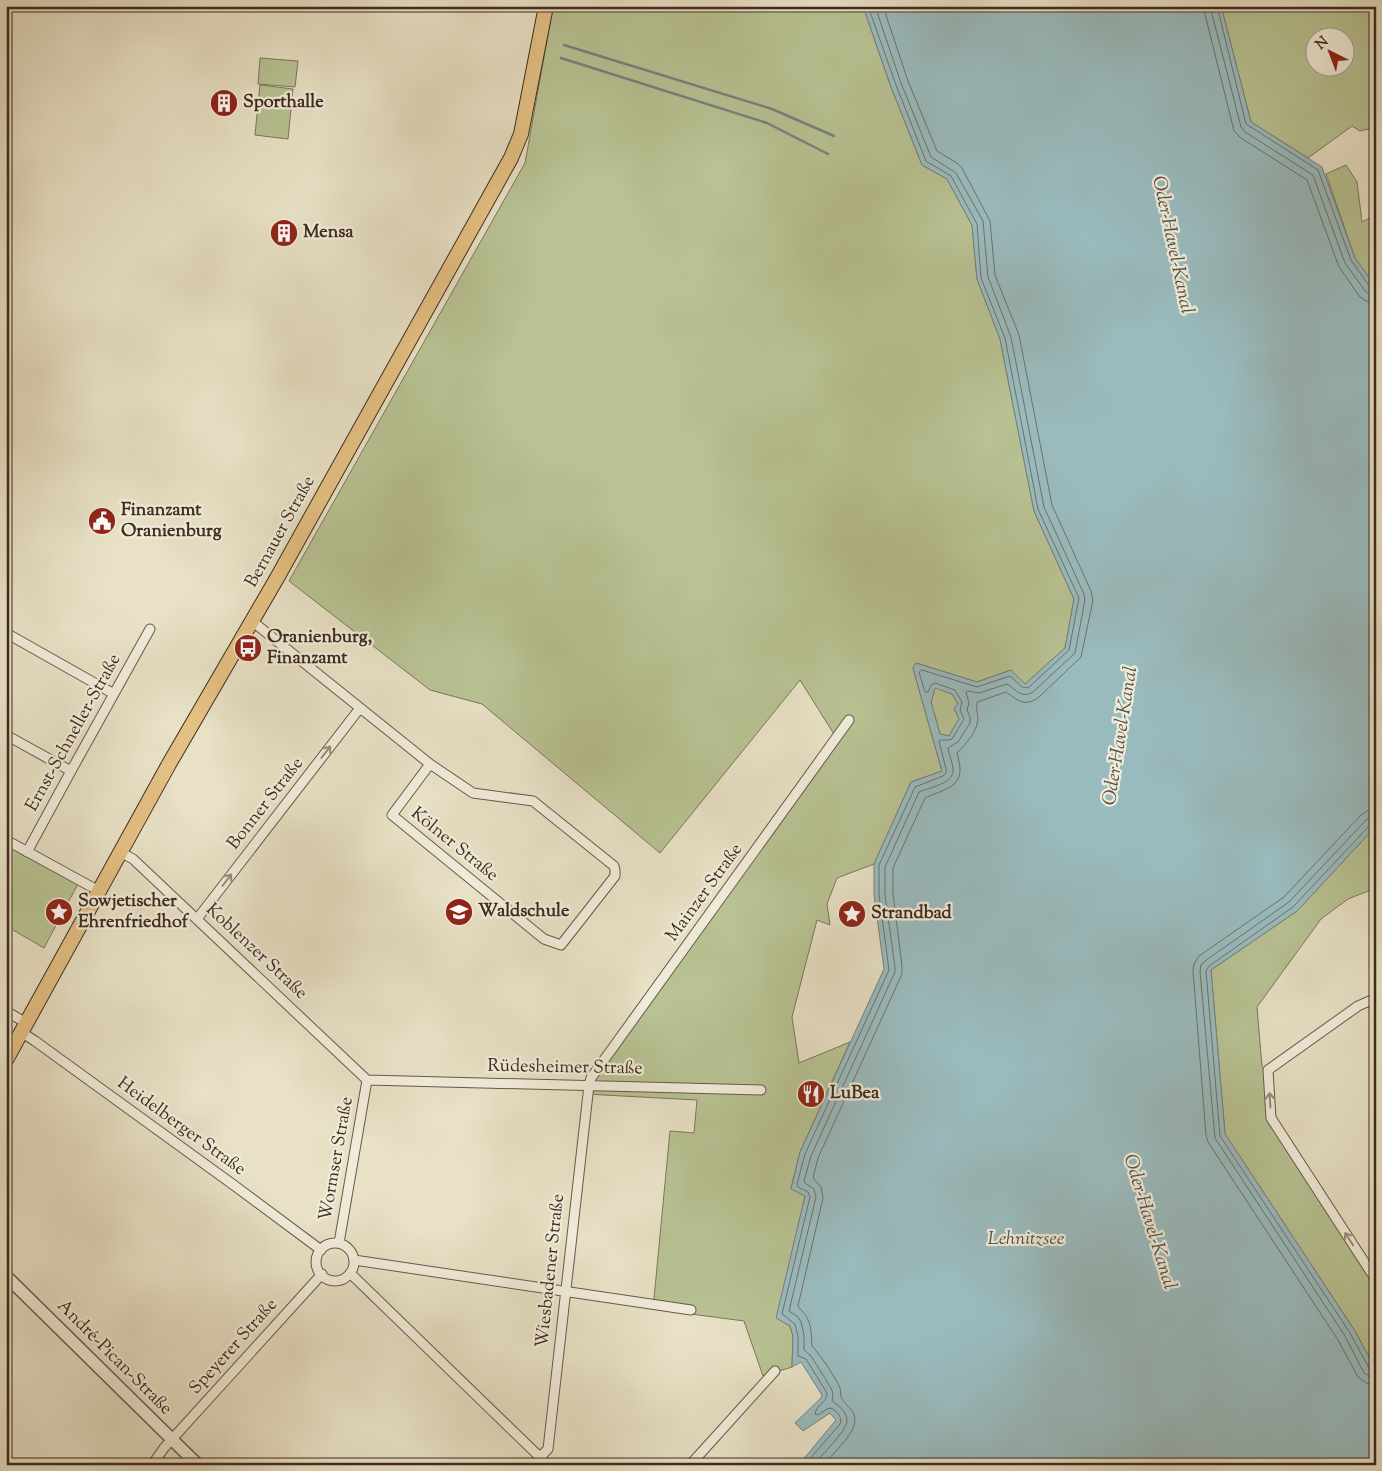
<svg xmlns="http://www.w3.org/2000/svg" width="1382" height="1471" font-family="'Sorts Mill Goudy',serif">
	<rect width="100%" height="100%" fill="#e8e1c6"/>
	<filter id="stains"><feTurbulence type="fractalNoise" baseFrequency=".004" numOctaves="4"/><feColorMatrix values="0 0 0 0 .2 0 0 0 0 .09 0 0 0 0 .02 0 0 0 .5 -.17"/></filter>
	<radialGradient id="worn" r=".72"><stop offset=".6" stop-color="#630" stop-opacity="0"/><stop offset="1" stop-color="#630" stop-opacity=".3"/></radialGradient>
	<path fill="#b8c293" stroke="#7c7659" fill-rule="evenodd" d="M559 6H863L891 87 922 165 947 179 972 225 977 279 1000 339 1034 511 1074 599 1065 648 1025 684 1011 670 977 682 916 663 913 668 942 771 911 782 874 864 837 878 827 904 830 925 817 920 792 1017 799 1063 850 1042 800 1152 791 1188 805 1196 777 1318 790 1326 793 1336 792 1367 763 1376 744 1321 653 1309 670 1131 694 1133 697 1100 585 1094 591 1078 837 739 800 680 660 853 482 704 430 690 289 581 525 163 553 7Z
		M1221 6H1376V125L1372 128 1360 131 1352 126 1308 158 1251 122ZM1314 38H1344V68H1314Z
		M260 58 298 61 295 87 258 84Z
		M260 85 293 89 288 139 255 135Z
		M1346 165 1357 182 1362 222 1376 215V287L1355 258 1326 174Z
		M935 687 952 694 958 704 954 708 959 719 949 736 940 734 931 702Z
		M1376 826V888L1348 899 1321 919 1257 1007 1262 1066 1272 1083 1274 1116 1291 1140 1376 1287V1370L1355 1331 1225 1134 1211 970 1297 911Z
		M6 840 80 880 44 948 6 926Z"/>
	<path fill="#9abbbe" stroke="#76817e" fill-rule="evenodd" d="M863 6H1221L1251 122 1322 167 1355 258 1376 287V826L1297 911 1211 970 1225 1134 1355 1331 1376 1370V1465H804L802 1461 836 1420 830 1413 803 1431 795 1423 821 1398 822 1395 801 1362 792 1367 793 1336 790 1326 776 1318 805 1196 791 1189 800 1152 884 969 874 895V864L911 782 942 771 913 668 916 663 977 682 1011 670 1025 684 1065 648 1074 599 1034 511 1000 339 977 279 972 225 947 179 922 165 891 87ZM935 688 952 694 958 704 954 708 959 719 949 736 940 734 931 702Z"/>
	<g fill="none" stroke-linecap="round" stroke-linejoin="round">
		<path stroke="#6c726e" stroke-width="1" d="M1203 6 1234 131 1241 138 1307 180 1339 267 1360 297 1366 301 1376 303
			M1210 6 1241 127 1245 132 1313 175 1345 263 1366 292 1371 295H1376
			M1217 6 1246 124 1318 170 1351 260 1370 287 1376 289
			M1376 809 1367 811 1361 815 1284 897 1199 956 1194 964 1193 971 1206 1135 1208 1142 1338 1340 1358 1377 1366 1383 1376 1385
			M1376 817 1370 818 1366 820 1289 902 1205 961 1201 965 1200 971 1215 1138 1345 1336 1364 1373 1369 1376 1376 1378
			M1376 823 1370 825 1293 907 1209 966 1206 971 1220 1136 1350 1333 1369 1368 1372 1371H1376
			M808 1465V1461L840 1424C843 1418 837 1411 831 1408L827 1409 818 1415 815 1414C816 1405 827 1403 827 1393L806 1359 798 1356V1336L795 1324 782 1314 810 1197 808 1192 798 1187 797 1184 805 1154 889 970 879 895V865L915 787 943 776 946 773V769L939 741 941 740H949L952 739 964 719 960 710 962 702 955 690 935 683 931 685 928 692H925L919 672 922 670 977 687 1010 676 1022 687 1028 688 1069 650 1079 598 1038 509 1005 338 981 278 977 224 951 176 926 161 896 85 868 6
			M814 1465C821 1455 848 1430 847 1420 847 1412 838 1405 832 1401L833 1393 831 1388 811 1356 804 1350V1335L801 1322 798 1317 789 1311 816 1197 814 1189 805 1183 804 1181 811 1156 895 972V967L885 895V867L919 792C930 787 955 784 953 768 952 761 949 755 948 748L958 742 970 723V717L967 710 969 703 966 692 968 691 979 693 1007 684C1017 690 1021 699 1033 692L1075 653 1085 600 1084 594 1044 507 1011 337 988 277 983 221 956 173 931 157 901 83 875 6
			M823 1465C831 1456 852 1436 854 1425 858 1412 848 1408 842 1399 840 1396 841 1391 840 1388 836 1378 819 1353 812 1346 811 1336 812 1325 806 1316 804 1312 800 1310 798 1306L823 1198 821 1187 813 1178 818 1158 902 974V966L893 894V868L925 798C938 791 961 789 960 769 960 764 958 758 957 753 965 745 978 731 978 718 977 711 976 709 977 702L1006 692C1018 700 1024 708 1039 697L1081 657 1093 600 1091 591 1052 505 1019 335 995 275 990 221 962 168 957 163 937 151 908 81 883 6"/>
		<path stroke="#76817e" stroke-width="2.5" d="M564 45 772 109 834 136
			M561 58 767 123 828 154"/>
		<defs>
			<path id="minor" d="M252 621 430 764 473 793 533 801 614 866 615 870V876L561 945 544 939 392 815 430 764
				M6 633 114 694
				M6 735 71 771
				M6 840 99 891
				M27 852 71 771 150 629
				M120 852 133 859 367 1080
				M197 919 360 708
				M1376 998 1358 1006 1268 1070 1271 1118 1376 1280
				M6 1011 26 1023
				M21 1032 35 1041 235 1186 321 1250
				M367 1080 761 1090
				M339 1243 367 1080
				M316 1262a19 19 0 1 1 38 0a19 19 0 1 1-38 0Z
				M354 1260 691 1310
				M350 1273 548 1465
				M540 1457 548 1449 589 1085 591 1078 849 720
				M152 1465 164 1448 322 1274
				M690 1465 775 1371"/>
			<path id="tertiary" d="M6 1276 198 1465"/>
			<path id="primary" d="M6 1060 169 764 277 578 511 158 521 134 546 6"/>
		</defs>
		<use href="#minor" stroke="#695849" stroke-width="11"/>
		<use href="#tertiary" stroke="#695849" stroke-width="14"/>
		<use href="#primary" stroke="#3f2a1f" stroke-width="16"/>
		<use href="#minor" stroke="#f0ecda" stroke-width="9"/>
		<use href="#tertiary" stroke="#f0ecda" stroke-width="11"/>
		<use href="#primary" stroke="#e4c083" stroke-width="14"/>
	</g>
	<defs><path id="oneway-shaft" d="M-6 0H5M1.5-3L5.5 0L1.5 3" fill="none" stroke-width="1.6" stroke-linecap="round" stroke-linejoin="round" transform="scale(1.25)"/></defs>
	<g stroke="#988b7c">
		<use href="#oneway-shaft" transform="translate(326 752) rotate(-52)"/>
		<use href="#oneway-shaft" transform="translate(227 880) rotate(-52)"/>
		<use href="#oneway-shaft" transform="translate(1270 1100) rotate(-93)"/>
		<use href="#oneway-shaft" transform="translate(1349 1239) rotate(-123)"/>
	</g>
	<defs>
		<symbol id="building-disc" viewBox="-11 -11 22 22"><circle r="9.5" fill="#8f2418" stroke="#f0ecda"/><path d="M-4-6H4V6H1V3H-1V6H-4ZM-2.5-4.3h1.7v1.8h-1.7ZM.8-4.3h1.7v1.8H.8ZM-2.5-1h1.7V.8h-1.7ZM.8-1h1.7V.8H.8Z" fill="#fff"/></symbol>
		<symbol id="civic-disc" viewBox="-11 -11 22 22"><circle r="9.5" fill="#8f2418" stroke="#f0ecda"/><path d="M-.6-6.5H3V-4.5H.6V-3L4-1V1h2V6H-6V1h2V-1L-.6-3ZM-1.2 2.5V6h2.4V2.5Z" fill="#fff"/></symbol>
		<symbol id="bus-disc" viewBox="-11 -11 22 22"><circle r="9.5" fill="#8f2418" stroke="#f0ecda"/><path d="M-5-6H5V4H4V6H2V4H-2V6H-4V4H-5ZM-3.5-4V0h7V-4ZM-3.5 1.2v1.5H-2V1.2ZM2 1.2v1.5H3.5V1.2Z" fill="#fff"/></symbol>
		<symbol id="sight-disc" viewBox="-11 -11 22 22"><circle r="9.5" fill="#8f2418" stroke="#f0ecda"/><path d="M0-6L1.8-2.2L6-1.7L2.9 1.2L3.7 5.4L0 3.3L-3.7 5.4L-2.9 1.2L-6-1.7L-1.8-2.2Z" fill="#fff"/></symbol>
		<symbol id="school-disc" viewBox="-11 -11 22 22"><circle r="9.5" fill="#8f2418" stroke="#f0ecda"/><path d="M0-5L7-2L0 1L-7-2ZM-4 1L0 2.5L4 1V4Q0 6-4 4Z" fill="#fff"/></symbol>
		<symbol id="restaurant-disc" viewBox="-11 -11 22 22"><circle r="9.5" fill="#8f2418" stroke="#f0ecda"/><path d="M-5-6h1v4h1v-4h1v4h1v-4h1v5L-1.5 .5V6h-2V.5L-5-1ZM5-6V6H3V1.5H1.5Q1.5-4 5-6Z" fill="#fff"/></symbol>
	</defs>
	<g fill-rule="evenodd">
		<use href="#building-disc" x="208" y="87" width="32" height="32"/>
		<use href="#building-disc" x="268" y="217" width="32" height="32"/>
		<use href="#civic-disc" x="86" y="505" width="32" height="32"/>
		<use href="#bus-disc" x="232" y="632" width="32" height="32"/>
		<use href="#sight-disc" x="43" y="896" width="32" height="32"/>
		<use href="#school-disc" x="443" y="896" width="32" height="32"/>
		<use href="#sight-disc" x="836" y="898" width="32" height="32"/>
		<use href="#restaurant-disc" x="795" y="1078" width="32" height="32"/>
	</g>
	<g text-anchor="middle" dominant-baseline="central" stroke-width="4.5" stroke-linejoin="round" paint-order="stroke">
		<g font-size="18" font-weight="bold" fill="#3f2a1f" stroke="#f0ecda" text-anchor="start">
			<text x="243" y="103">Sporthalle</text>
			<text x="303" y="233">Mensa</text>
			<text x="121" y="511">Finanzamt<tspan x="121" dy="21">Oranienburg</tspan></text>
			<text x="267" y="638">Oranienburg,<tspan x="267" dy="21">Finanzamt</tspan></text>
			<text x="78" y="902">Sowjetischer<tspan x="78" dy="21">Ehrenfriedhof</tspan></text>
			<text x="478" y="912">Waldschule</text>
			<text x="871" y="914">Strandbad</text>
			<text x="830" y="1094">LuBea</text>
		</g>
		<g font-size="18" fill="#3f2a1f" stroke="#f0ecda">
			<text transform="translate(281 532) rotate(-61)">Bernauer Straße</text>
			<text transform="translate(74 733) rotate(-61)">Ernst-Schneller-Straße</text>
			<text transform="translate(266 804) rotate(-52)">Bonner Straße</text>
			<text transform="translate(454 845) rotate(39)">Kölner Straße</text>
			<text transform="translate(705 893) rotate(-54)">Mainzer Straße</text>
			<text transform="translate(256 952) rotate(43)">Koblenzer Straße</text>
			<text transform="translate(565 1068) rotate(1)">Rüdesheimer Straße</text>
			<text transform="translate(181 1127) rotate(36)">Heidelberger Straße</text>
			<text transform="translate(337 1159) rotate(-80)">Wormser Straße</text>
			<text transform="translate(551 1271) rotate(-84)">Wiesbadener Straße</text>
			<text transform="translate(234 1347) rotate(-48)">Speyerer Straße</text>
			<text transform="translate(114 1358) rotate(45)">André-Pican-Straße</text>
		</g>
		<g font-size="19" font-style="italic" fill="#564e47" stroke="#f0ecda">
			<text transform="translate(1172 245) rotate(78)">Oder-Havel-Kanal</text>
			<text transform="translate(1121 736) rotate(-81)">Oder-Havel-Kanal</text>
			<text transform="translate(1149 1222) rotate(73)">Oder-Havel-Kanal</text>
			<text x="1026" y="1239">Lehnitzsee</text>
		</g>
	</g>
	<rect width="1382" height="1471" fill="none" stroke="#e8e1c6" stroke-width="25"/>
	<rect x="8" y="8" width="1367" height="1456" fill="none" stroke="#3f2a1f" stroke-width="2.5"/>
	<rect x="12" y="12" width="1357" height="1446" fill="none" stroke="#3f2a1f"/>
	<g transform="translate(1330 52) rotate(318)"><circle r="24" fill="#f0ecda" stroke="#a99e8f"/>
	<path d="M0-4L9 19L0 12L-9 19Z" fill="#8f2418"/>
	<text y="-8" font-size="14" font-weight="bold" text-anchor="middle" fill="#3f2a1f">N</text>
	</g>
	<rect width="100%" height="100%" filter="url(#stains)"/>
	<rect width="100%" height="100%" fill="url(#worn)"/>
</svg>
